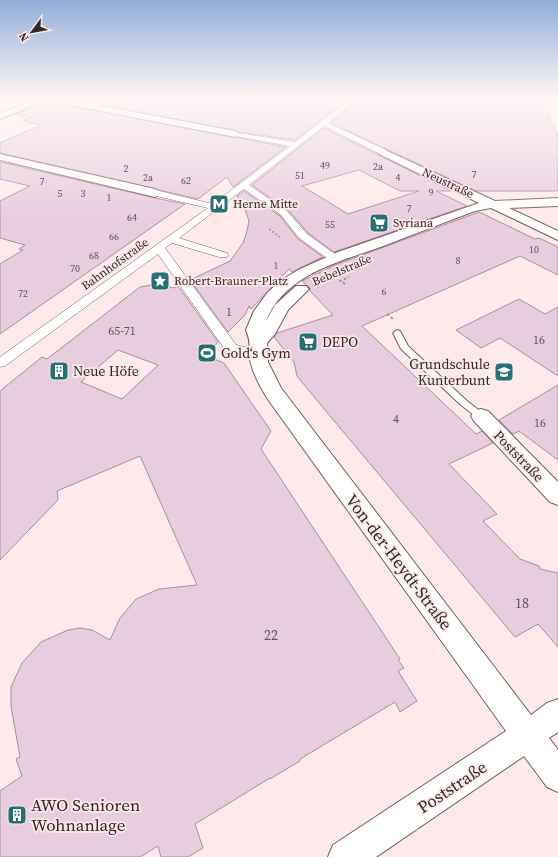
<svg xmlns="http://www.w3.org/2000/svg" width="558" height="857" font-family="'Source Serif 4',serif">
	<rect width="100%" height="100%" fill="#ffeaeb"/>
	<path fill="#e8cddf" stroke="#a78e9f" fill-rule="evenodd" d="M112 99H323L324 100 341 104 295 140 239 132 102 104Z
		M360 99H541L558 137V191H476L331 123Z
		M50 101 54 103 286 147 233 187 227 177 198 199 0 153V143L41 125 23 121 32 117 16 114Z
		M324 128 451 191H436L467 206 334 252 308 233 288 210 252 185ZM359 170 400 191H419L348 214 302 186Z
		M0 162 155 198 185 204 0 334V264L23 250 19 249 25 245 0 238V201L30 186 0 179Z
		M244 191 280 216 298 239 323 257 292 272 289 269 251 309 249 306 245 315 228 332 190 280 230 261 243 243 247 231 249 221 246 212 237 196Z
		M479 212 535 239 539 238 558 247V275L520 256 362 326 476 434 482 431 493 443 449 464 497 514 483 521 520 559 539 566 540 569 558 573V647L538 624 515 637 310 392 297 376 294 362 274 337 277 333 333 315 310 291V288L302 281 335 265Z
		M157 284 174 288 178 286 218 342 204 358 207 356 224 363 271 431 261 449 400 659 398 660 404 668 398 671 417 701 400 712 395 702 300 759V761L270 779V778L195 824 203 848 188 857H161L158 846 140 857H0V791L22 776 16 759 20 757 11 706V687L22 663 41 642 68 630 80 628 92 630 110 640 120 618 136 599 159 589 197 585 140 456 57 491 58 500 0 560V391L42 357 47 359 140 287ZM118 350 158 365 122 399 81 382Z
		M519 299 545 314 558 307V376L500 338 481 348 456 330Z
		M558 385V460L519 431 513 434 499 420Z"/>
	<g fill="none" stroke-linecap="round" stroke-linejoin="round">
		<defs>
			<path id="service" d="M397 330 400 331 408 346 467 401 484 414 486 416 484 418H478L461 405 401 349 393 333Z"/>
			<path id="pedestrian" d="M103 99H111L93 107 88 106Z
				M324 99H358L328 123 386 150V154H380L324 126 249 185 287 211 307 234 339 257 340 259 339 261H331L299 238 281 215 244 189 179 238 227 253 228 255 227 257H219L172 243 165 248 236 345 263 351 265 354 263 357C251 360 238 355 226 351L158 254 5 366 0 367V357L208 208 152 195V191L155 190 213 204 290 146 235 136H232V132L295 142 345 103Z"/>
			<path id="minor" d="M38 99H49L0 119V113Z
				M50 99H65L235 131 240 134 235 137 54 102Z
				M383 149 495 201 558 198V206L509 208 558 231V240L491 208 475 211C446 222 416 233 386 245 343 261 285 273 266 321L275 305 296 286H306L309 289 288 310 275 334 267 343 268 362 281 388 531 715 547 703 558 699V732L549 738 558 750V792L547 787 524 756 376 857H328L333 845 506 731 267 398C260 386 253 374 250 360 248 347 252 344 246 330L254 311 268 292 283 279 300 269 338 252 479 203 379 154 378 152Z
				M0 154 155 189 161 193 155 197 0 160Z
				M481 409 488 411 558 482V505L550 502 474 421 471 416 474 411Z"/>
		</defs>
		<use href="#service" stroke="#795c5f" stroke-width="2"/>
		<use href="#pedestrian" stroke="#795c5f" stroke-width="1"/>
		<use href="#minor" stroke="#795c5f" stroke-width="2"/>
		<path stroke="#9f8d8e" stroke-width="1.5" stroke-dasharray="2 2" stroke-linecap="butt" d="M269 229 280 237"/>
		<path stroke="#9f8d8e" stroke-width="2" stroke-dasharray="2.5 2.5" stroke-linecap="butt" d="M345 284 340 281 349 277
			M387 314 393 319"/>
		<use href="#service" fill="#fff" fill-rule="evenodd"/>
		<use href="#pedestrian" fill="#fff" fill-rule="evenodd"/>
		<use href="#minor" fill="#fff" fill-rule="evenodd"/>
	</g>
	<linearGradient id="sky" x2="0" y2="1"><stop stop-color="#92aeda"/><stop offset="0.45" stop-color="#fff6f6"/><stop offset="1" stop-color="#fff6f6" stop-opacity="0"/></linearGradient>
	<rect width="558" height="219" fill="url(#sky)"/>
	<defs>
		<symbol id="metro-square" viewBox="-11 -11 22 22"><rect x="-9" y="-9" width="18" height="18" rx="4" fill="#257074" stroke="#ffeaeb"/><path d="M-5.5 5V-5H-3L0 0L3-5H5.5V5H3V-.5L0 4L-3-.5V5Z" fill="#fff"/></symbol>
		<symbol id="supermarket-square" viewBox="-11 -11 22 22"><rect x="-9" y="-9" width="18" height="18" rx="4" fill="#257074" stroke="#ffeaeb"/><path d="M-6-5.5h2.5l.6 2H6L4.5 2H-2.5L-4.4-4H-6ZM-1.5 3.2a1.3 1.3 0 1 0 .1 0ZM3 3.2a1.3 1.3 0 1 0 .1 0Z" fill="#fff"/></symbol>
		<symbol id="sight-square" viewBox="-11 -11 22 22"><rect x="-9" y="-9" width="18" height="18" rx="4" fill="#257074" stroke="#ffeaeb"/><path d="M0-6L1.8-2.2L6-1.7L2.9 1.2L3.7 5.4L0 3.3L-3.7 5.4L-2.9 1.2L-6-1.7L-1.8-2.2Z" fill="#fff"/></symbol>
		<symbol id="stadium-square" viewBox="-11 -11 22 22"><rect x="-9" y="-9" width="18" height="18" rx="4" fill="#257074" stroke="#ffeaeb"/><path d="M0-5a6.5 5 0 1 0 0 10a6.5 5 0 1 0 0-10ZM-3.5-1.8h7v3.6h-7Z" fill="#fff"/></symbol>
		<symbol id="building-square" viewBox="-11 -11 22 22"><rect x="-9" y="-9" width="18" height="18" rx="4" fill="#257074" stroke="#ffeaeb"/><path d="M-4-6H4V6H1V3H-1V6H-4ZM-2.5-4.3h1.7v1.8h-1.7ZM.8-4.3h1.7v1.8H.8ZM-2.5-1h1.7V.8h-1.7ZM.8-1h1.7V.8H.8Z" fill="#fff"/></symbol>
		<symbol id="school-square" viewBox="-11 -11 22 22"><rect x="-9" y="-9" width="18" height="18" rx="4" fill="#257074" stroke="#ffeaeb"/><path d="M0-5L7-2L0 1L-7-2ZM-4 1L0 2.5L4 1V4Q0 6-4 4Z" fill="#fff"/></symbol>
	</defs>
	<g fill-rule="evenodd">
		<use href="#metro-square" x="208" y="193" width="22" height="22"/>
		<use href="#supermarket-square" x="368" y="212" width="22" height="22"/>
		<use href="#sight-square" x="149" y="270" width="22" height="22"/>
		<use href="#supermarket-square" x="297" y="331" width="22" height="22"/>
		<use href="#stadium-square" x="196" y="342" width="22" height="22"/>
		<use href="#building-square" x="48" y="360" width="22" height="22"/>
		<use href="#school-square" x="493" y="361" width="22" height="22"/>
		<use href="#building-square" x="6" y="804" width="22" height="22"/>
	</g>
	<g text-anchor="middle" dominant-baseline="central" stroke-width="3.5" stroke-linejoin="round" paint-order="stroke">
		<g font-size="10" fill="#615056">
			<text x="325" y="165">49</text>
			<text x="378" y="166">2a</text>
			<text x="126" y="168">2</text>
			<text x="474" y="174">7</text>
			<text x="300" y="175">51</text>
			<text x="148" y="177">2a</text>
			<text x="398" y="177">4</text>
			<text x="186" y="180">62</text>
			<text x="42" y="181">7</text>
			<text x="431" y="192">9</text>
			<text x="60" y="193">5</text>
			<text x="83" y="193">3</text>
			<text x="109" y="197">1</text>
			<text x="409" y="208">7</text>
			<text x="132" y="217">64</text>
			<text x="330" y="224">55</text>
			<text x="114" y="236">66</text>
			<text x="534" y="249">10</text>
			<text x="94" y="255">68</text>
			<text x="458" y="260">8</text>
			<text x="276" y="265">1</text>
			<text x="75" y="268">70</text>
			<text x="384" y="291">6</text>
			<text x="23" y="293">72</text>
		</g>
		<g font-size="12" fill="#342728" stroke="#ffeaeb">
			<text transform="translate(448 183) rotate(25)">Neustraße</text>
			<text transform="translate(115 264) rotate(-36)">Bahnhofstraße</text>
			<text transform="translate(342 270) rotate(-23)">Bebelstraße</text>
		</g>
		<g font-size="12" fill="#342728" stroke="#ffeaeb" text-anchor="start">
			<text x="233" y="204">Herne Mitte</text>
			<text x="393" y="223">Syriana</text>
			<text x="174" y="281">Robert-Brauner-Platz</text>
		</g>
		<g font-size="12" fill="#615056">
			<text x="229" y="312">1</text>
			<text x="122" y="331">65-71</text>
			<text x="539" y="340">16</text>
			<text x="396" y="419">4</text>
			<text x="540" y="423">16</text>
		</g>
		<g font-size="14" fill="#342728" stroke="#ffeaeb" text-anchor="start">
			<text x="322" y="342">DEPO</text>
			<text x="221" y="353">Gold‘s Gym</text>
			<text x="490" y="364" text-anchor="end">Grundschule<tspan x="490" dy="16">Kunterbunt</tspan></text>
			<text x="73" y="371">Neue Höfe</text>
		</g>
		<g font-size="14" fill="#342728" stroke="#ffeaeb">
			<text transform="translate(519 456) rotate(46)">Poststraße</text>
		</g>
		<g font-size="14" fill="#615056">
			<text x="522" y="603">18</text>
			<text x="271" y="635">22</text>
		</g>
		<g font-size="17" fill="#342728" stroke="#ffeaeb">
			<text transform="translate(399 562) rotate(53)">Von-der-Heydt-Straße</text>
			<text transform="translate(452 787) rotate(-34)">Poststraße</text>
		</g>
		<g font-size="17" fill="#342728" stroke="#ffeaeb" text-anchor="start">
			<text x="31" y="805">AWO Senioren<tspan x="31" dy="20">Wohnanlage</tspan></text>
		</g>
	</g>
	<g transform="translate(32 32) rotate(238)" stroke="#ffeaeb" stroke-width="3" paint-order="stroke">
	<path d="M0-3L7 15L0 10L-7 15Z" fill="#342728"/>
	<text y="-6" font-size="11" font-weight="bold" text-anchor="middle" fill="#342728">N</text>
	</g>
</svg>
